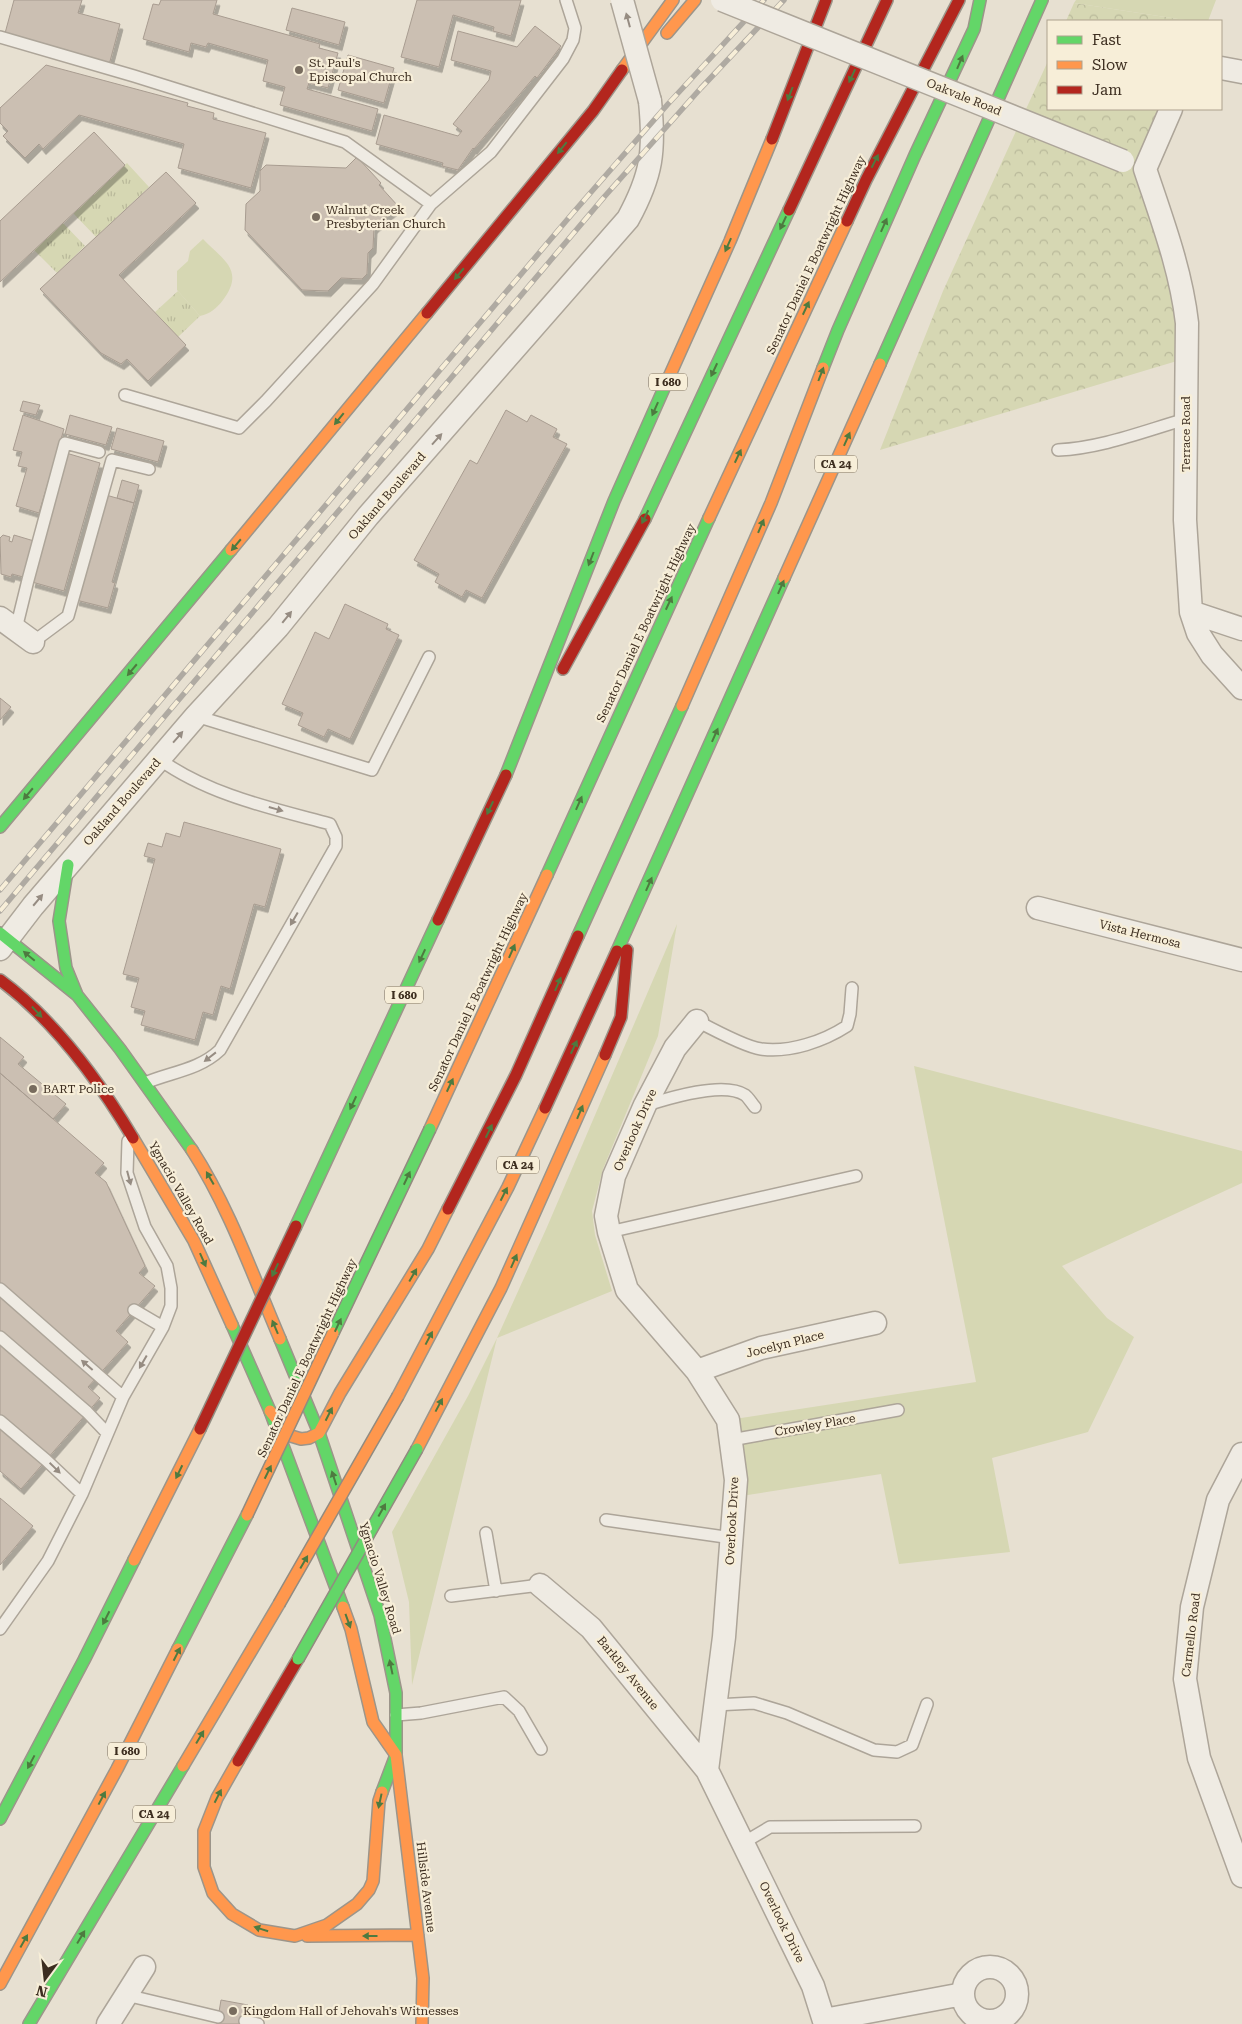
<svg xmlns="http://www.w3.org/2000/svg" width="1242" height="2024" font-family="'Roboto Serif',serif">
	<defs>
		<pattern id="forest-crowns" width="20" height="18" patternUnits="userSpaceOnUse" patternTransform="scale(1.25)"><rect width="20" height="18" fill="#d6d7b3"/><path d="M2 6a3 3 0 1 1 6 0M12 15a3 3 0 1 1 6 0" fill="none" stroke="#b9b99a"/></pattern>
		<pattern id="park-tufts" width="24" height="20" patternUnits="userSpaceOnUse" patternTransform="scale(1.25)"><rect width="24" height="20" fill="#d6d7b3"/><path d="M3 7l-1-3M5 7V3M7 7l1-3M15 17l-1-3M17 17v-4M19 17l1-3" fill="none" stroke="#b9b99a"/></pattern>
		<filter id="shadow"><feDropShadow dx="3" dy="5.5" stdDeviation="0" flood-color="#0004"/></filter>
	</defs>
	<rect width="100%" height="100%" fill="#e7e0d1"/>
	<path fill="#d6d7b3" d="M1076 0H1216L1208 21H1191L1074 3Z
		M203 239C224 261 245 270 223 300 217 308 210 314 200 316L177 290V271L188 261 190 251Z
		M677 924 658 1036 603 1169 592 1211 595 1235 612 1291 497 1338 412 1685 409 1602 392 1532 468 1396 497 1338 547 1227Z
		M914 1066 1242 1151V1183L1062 1266 1107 1318 1134 1337 1088 1432 992 1458 1010 1552 899 1564 881 1474 735 1497 728 1420 976 1382Z"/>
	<path fill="url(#forest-crowns)" d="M1074 3 1191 21H1066Z
		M1048 61V109H1171L1145 169 1187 358 880 450 943 291Z"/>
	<path fill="url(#park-tufts)" d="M127 163 149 187 96 237 73 213Z
		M63 223 85 246 57 273 34 250Z
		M178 291 200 316 178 337 155 312Z"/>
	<path fill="#cbbfb2" stroke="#a89c90" filter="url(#shadow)" d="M14 0H82L78 13 120 24 109 65 4 37Z
		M161 0H217L213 14 320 44 319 48 338 53 328 88 309 83 307 89 378 109 372 131 280 105 285 87 263 81 268 60 208 43 206 47 191 43 189 52 143 39 153 4 159 5Z
		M417 0H521L511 36 493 31 494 27 453 15 439 67 401 57Z
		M292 8 345 22 339 45 286 30Z
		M535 26 561 46 537 78 535 76 474 149 473 148 458 170 442 166 443 163 376 144 384 115 458 136 462 131 453 124 489 80 491 71 451 60 458 31 517 47Z
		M348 55 394 68 384 103 338 90Z
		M46 65 188 103 187 106 214 113 213 119 266 133 251 188 178 168 184 144 79 115 43 149 39 144 25 158 3 136 8 131 0 123V108Z
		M94 132 125 165 0 282V221Z
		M357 157 381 183 379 185 398 206 374 228 373 248 368 253 367 274 362 279 341 278 328 291 302 290 245 230 246 204 260 191V171L266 165 346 168Z
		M166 172 196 203 119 275 186 345 148 381 127 359 121 364 101 353 40 289Z
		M23 401 40 405 36 415 20 411Z
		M506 410 527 422 531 415 557 429 553 437 567 444 482 598 466 590 462 597 435 582 439 574 414 560 470 460 477 464Z
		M23 415 64 429 39 513 16 506 27 468 18 466 22 452 13 450Z
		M70 415 112 427 106 445 65 434Z
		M117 428 164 441 158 462 111 449Z
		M66 453 100 463 64 591 32 582Z
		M122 480 139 485 134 503 117 498Z
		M106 495 134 503 112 582 115 583 108 608 76 600Z
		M3 535 10 537 9 541 12 542 14 535 34 541 23 577 12 574 11 577 1 574 0 538Z
		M345 604 388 624 386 629 399 635 350 739 328 729 324 737 298 725 303 713 282 704 315 632 329 639Z
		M0 698 11 707 0 720Z
		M184 822 281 849 265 907 254 904 230 989 221 986 213 1015 203 1012 195 1040 141 1025 145 1011 131 1007 139 978 123 974 155 859 144 856 148 843 162 847 166 833 180 837Z
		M0 1037 24 1057 18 1064 66 1104 53 1119 0 1073Z
		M0 1073 104 1163 95 1173 106 1182 145 1266 139 1273 155 1286 116 1331 128 1342 88 1387 100 1398 21 1489 0 1471Z
		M0 1498 33 1526 0 1565Z
		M221 2000 248 2005 245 2024H217Z"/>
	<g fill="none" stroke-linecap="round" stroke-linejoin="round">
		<defs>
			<path id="lane" d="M0 37 134 76 345 142 431 204
				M125 395 239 428 266 401 373 284 431 204 491 152 563 59 573 40 575 28 566 0
				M1058 450C1102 448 1144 431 1186 419
				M16 629 28 580 65 443 99 452
				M33 642 68 616 112 460 149 469
				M196 716 372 770 429 657
				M697 1021C712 1029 746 1047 761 1049 790 1053 824 1041 847 1026L850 1014 852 988
				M145 1083C171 1072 199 1070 220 1050L336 846V837L330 824C271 808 209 795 159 759
				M647 1105C669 1098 724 1081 745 1095 749 1098 752 1104 755 1107
				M609 1232 856 1176
				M0 1289 123 1397
				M134 1310 163 1327
				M0 1337 87 1412 107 1433
				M0 1421 46 1460 82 1494
				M731 1440 898 1410
				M606 1520 732 1538
				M486 1533 496 1591
				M451 1596 540 1585
				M0 1629 48 1561 82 1494 123 1397 163 1327 171 1306V1288L167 1266 145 1227 127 1173 128 1141
				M715 1705 754 1703 787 1713 874 1750 897 1752 912 1745 927 1704
				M396 1715 421 1713 504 1697 519 1711 541 1749
				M743 1843 770 1827 915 1826
				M126 1995 218 2017
				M245 2021 258 2024"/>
			<path id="street" d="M1221 68 1242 72
				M1145 169C1162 220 1181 270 1187 323L1185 520 1191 612 1198 633 1212 655 1242 688
				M1145 169 1171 109
				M1191 612 1242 629
				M0 618 33 642
				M1038 908 1242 960
				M0 949 33 906 196 716 278 627 368 516 628 219C652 175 655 151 650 101
				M697 1021 675 1048 645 1105 614 1176 606 1216 609 1232 627 1290 697 1371 728 1420 736 1480 724 1637 707 1770 813 1986 825 2024
				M697 1371 761 1348 875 1323
				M1242 1454 1218 1500 1192 1607 1185 1679 1199 1758 1242 1876
				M540 1585 591 1628 707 1770
				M963 1994a27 27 0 1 1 54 0a27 27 0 1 1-54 0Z
				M824 2020 963 1994
				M108 2024 144 1967"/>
			<path id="fast" d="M880 364 1042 0
				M823 368 838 330 915 155 974 29 980 0
				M645 519 789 210
				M506 775 614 501 669 377
				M0 827 231 550
				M68 865 59 921 66 968 77 995
				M547 875 709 518
				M0 933 77 995 120 1049 192 1150
				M578 936 682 706
				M617 951 784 578
				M296 1226 438 920
				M232 1325 270 1411 343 1607
				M280 1339 319 1433 380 1615 396 1693V1755L382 1792
				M178 1649 247 1515
				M0 1819 84 1660 134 1560
				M29 2024 183 1766"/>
			<path id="slow" d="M667 33 695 0
				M622 70 673 0
				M669 377 730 241 772 139
				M709 518 847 221
				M231 550 427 313
				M784 578 880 364
				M682 706 771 503 823 368
				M430 1129 547 875
				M133 1138 194 1241 232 1325
				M192 1150C230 1209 253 1276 280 1339
				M398 1396 508 1187 545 1108
				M270 1411 291 1436 301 1439 309 1438 319 1433 340 1393 428 1249 448 1209
				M417 1449 501 1288 605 1055
				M134 1560 200 1429
				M343 1607 351 1629 373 1722 396 1755
				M396 1755 423 1978 422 2024
				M238 1761 217 1798 204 1831V1867L213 1893 232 1914 259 1930 295 1936 327 1925 357 1904 369 1890 373 1881 379 1801 382 1792
				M183 1766 279 1604
				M307 1936 418 1935
				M0 1984 117 1769 178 1649"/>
			<path id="jam" d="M772 139 826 0
				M789 210 887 0
				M847 221 866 180 959 0
				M427 313 593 111 622 70
				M563 669 645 519
				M438 920 506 775
				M0 980C53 1019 99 1081 133 1138
				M605 1055 621 1017 627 950
				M545 1108 617 951
				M448 1209 516 1075 578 936
				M238 1761 298 1659"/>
		</defs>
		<use href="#lane" stroke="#ada599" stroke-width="14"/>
		<use href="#street" stroke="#ada599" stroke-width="25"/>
		<use href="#fast" stroke="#9c958a" stroke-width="14"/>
		<use href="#slow" stroke="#9c958a" stroke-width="14"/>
		<use href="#jam" stroke="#9c958a" stroke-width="14"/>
		<use href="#lane" stroke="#efebe3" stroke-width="11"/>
		<use href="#street" stroke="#efebe3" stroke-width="22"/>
		<use href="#fast" stroke="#63d668" stroke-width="11"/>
		<use href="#slow" stroke="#ff974d" stroke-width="11"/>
		<use href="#jam" stroke="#b3261e" stroke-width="11"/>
		<defs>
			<path id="rail" d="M0 890 572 214 668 104 764 0
				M0 911 605 196 701 88 784 0"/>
		</defs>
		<use href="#rail" stroke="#afaaa2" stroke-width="5.5"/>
		<use href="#rail" stroke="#f7eed8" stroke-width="4" stroke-dasharray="11" stroke-linecap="butt"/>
		<defs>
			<path id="street-bridge" d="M622 0 650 101
				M722 0 1123 161"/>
			<path id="fast-bridge" d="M333 1333 430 1129
				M298 1659 417 1449"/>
			<path id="slow-bridge" d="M247 1515 333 1333
				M279 1604 398 1396"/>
			<path id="jam-bridge" d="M200 1429 296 1226"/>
		</defs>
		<use href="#street-bridge" stroke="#ada599" stroke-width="25" stroke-linecap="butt"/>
		<use href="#fast-bridge" stroke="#928b80" stroke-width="14" stroke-linecap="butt"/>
		<use href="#slow-bridge" stroke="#928b80" stroke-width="14" stroke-linecap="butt"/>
		<use href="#jam-bridge" stroke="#928b80" stroke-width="14" stroke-linecap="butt"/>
		<use href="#street-bridge" stroke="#efebe3" stroke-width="22"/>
		<use href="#fast-bridge" stroke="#63d668" stroke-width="11"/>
		<use href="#slow-bridge" stroke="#ff974d" stroke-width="11"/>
		<use href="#jam-bridge" stroke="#b3261e" stroke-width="11"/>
	</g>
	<defs><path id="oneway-solid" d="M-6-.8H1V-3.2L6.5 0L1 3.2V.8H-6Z" transform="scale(1.25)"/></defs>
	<g fill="#968c82">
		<use href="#oneway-solid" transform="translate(628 20) rotate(-105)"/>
		<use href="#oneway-solid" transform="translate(437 439) rotate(-48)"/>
		<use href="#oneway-solid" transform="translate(287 617) rotate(-51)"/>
		<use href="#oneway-solid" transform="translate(178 737) rotate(-49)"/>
		<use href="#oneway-solid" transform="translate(276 809) rotate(16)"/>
		<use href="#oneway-solid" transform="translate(38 900) rotate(-50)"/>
		<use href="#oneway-solid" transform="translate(294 919) rotate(120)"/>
		<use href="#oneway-solid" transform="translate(210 1057) rotate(142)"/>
		<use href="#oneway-solid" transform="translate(129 1178) rotate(75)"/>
		<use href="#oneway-solid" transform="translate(143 1362) rotate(120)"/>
		<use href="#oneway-solid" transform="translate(87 1365) rotate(-139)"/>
		<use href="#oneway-solid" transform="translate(55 1468) rotate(44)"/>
	</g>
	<g fill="#4e7a40">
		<use href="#oneway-solid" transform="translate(960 62) rotate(-67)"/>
		<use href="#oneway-solid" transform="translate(852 76) rotate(115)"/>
		<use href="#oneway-solid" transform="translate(790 94) rotate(111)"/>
		<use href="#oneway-solid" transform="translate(562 148) rotate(129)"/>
		<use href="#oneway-solid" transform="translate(875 161) rotate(-63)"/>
		<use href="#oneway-solid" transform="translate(783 223) rotate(115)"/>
		<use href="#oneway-solid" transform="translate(884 225) rotate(-66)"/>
		<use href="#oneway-solid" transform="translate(728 245) rotate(114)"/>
		<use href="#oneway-solid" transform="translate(459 274) rotate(130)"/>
		<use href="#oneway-solid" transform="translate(806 308) rotate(-65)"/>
		<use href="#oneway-solid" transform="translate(714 370) rotate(115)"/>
		<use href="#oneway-solid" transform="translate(821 374) rotate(-69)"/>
		<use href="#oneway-solid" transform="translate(655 409) rotate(114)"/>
		<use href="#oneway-solid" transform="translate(339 419) rotate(129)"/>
		<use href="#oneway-solid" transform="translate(847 439) rotate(-66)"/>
		<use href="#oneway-solid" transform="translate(738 456) rotate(-65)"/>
		<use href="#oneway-solid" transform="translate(645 517) rotate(116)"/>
		<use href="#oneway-solid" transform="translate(761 526) rotate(-67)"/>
		<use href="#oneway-solid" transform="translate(236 545) rotate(130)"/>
		<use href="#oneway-solid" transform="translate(591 559) rotate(111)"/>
		<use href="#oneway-solid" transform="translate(781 587) rotate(-66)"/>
		<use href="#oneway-solid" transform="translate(669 603) rotate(-65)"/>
		<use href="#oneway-solid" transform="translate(132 670) rotate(130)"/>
		<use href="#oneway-solid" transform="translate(715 735) rotate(-66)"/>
		<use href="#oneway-solid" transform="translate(28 794) rotate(130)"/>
		<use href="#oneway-solid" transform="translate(579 803) rotate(-66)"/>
		<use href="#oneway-solid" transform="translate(490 808) rotate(115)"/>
		<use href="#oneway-solid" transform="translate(649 884) rotate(-66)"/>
		<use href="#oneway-solid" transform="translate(512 951) rotate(-66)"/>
		<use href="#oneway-solid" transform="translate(29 956) rotate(-140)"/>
		<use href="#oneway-solid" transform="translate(422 956) rotate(115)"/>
		<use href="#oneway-solid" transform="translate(558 984) rotate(-66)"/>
		<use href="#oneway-solid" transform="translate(37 1012) rotate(47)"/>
		<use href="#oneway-solid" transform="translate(574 1047) rotate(-65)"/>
		<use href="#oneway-solid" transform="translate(450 1085) rotate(-65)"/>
		<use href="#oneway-solid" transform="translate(353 1103) rotate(115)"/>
		<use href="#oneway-solid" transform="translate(580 1112) rotate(-67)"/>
		<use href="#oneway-solid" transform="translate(489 1131) rotate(-64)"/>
		<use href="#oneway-solid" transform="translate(210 1178) rotate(-120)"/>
		<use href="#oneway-solid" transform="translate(407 1178) rotate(-65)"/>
		<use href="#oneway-solid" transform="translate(504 1194) rotate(-63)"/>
		<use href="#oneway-solid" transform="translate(203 1260) rotate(66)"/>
		<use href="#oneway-solid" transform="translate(514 1261) rotate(-66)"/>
		<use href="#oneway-solid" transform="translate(275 1270) rotate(115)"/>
		<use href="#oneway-solid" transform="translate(413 1275) rotate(-60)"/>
		<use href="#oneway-solid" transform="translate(338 1325) rotate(-65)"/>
		<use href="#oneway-solid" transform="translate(275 1327) rotate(-113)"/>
		<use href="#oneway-solid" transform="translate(429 1338) rotate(-62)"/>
		<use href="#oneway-solid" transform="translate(439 1405) rotate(-62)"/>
		<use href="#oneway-solid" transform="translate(329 1414) rotate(-63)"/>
		<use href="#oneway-solid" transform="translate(179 1472) rotate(116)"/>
		<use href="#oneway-solid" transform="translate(268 1472) rotate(-64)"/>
		<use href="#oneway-solid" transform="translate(334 1478) rotate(-108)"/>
		<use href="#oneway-solid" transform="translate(382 1510) rotate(-61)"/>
		<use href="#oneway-solid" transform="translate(304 1562) rotate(-60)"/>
		<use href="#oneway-solid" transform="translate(106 1618) rotate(117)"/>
		<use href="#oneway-solid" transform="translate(348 1621) rotate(70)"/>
		<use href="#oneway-solid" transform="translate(177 1654) rotate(-63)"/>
		<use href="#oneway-solid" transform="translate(391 1667) rotate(-102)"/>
		<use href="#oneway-solid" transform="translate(200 1737) rotate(-59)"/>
		<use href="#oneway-solid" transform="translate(31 1762) rotate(118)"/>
		<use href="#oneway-solid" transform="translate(218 1796) rotate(-63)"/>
		<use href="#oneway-solid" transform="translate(102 1798) rotate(-62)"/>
		<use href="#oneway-solid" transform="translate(380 1801) rotate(102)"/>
		<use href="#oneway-solid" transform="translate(261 1929) rotate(-162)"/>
		<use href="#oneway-solid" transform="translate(370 1936) rotate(180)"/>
		<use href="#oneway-solid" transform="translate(81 1937) rotate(-59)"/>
		<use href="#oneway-solid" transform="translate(24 1941) rotate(-61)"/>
	</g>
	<g fill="#786c5e" stroke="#f7eed8" stroke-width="2">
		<circle cx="299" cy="70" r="5"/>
		<circle cx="316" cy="217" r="5"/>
		<circle cx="33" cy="1089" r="5"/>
		<circle cx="233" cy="2011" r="5"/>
	</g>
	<g text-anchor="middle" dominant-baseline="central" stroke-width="4.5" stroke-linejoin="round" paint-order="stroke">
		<g fill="#f7eed8" stroke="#756857" stroke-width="1">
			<rect x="649" y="373.5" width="38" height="17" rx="4"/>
			<rect x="815" y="455.5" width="42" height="17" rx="4"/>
			<rect x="385" y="986.5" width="38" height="17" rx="4"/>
			<rect x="497" y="1156.5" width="42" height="17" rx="4"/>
			<rect x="108" y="1742.5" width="38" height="17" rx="4"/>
			<rect x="133" y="1805.5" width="42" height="17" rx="4"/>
		</g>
		<g font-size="11" font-weight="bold" fill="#3d2e20">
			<text x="668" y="382">I 680</text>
			<text x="836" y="464">CA 24</text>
			<text x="404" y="995">I 680</text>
			<text x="518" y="1165">CA 24</text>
			<text x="127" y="1751">I 680</text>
			<text x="154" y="1814">CA 24</text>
		</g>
		<g font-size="12" fill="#3d2e20" stroke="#f7eed8" text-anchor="start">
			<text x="309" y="63">St. Paul's<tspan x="309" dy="14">Episcopal Church</tspan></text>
			<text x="326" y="210">Walnut Creek<tspan x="326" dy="14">Presbyterian Church</tspan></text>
			<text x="43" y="1089">BART Police</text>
			<text x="243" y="2011">Kingdom Hall of Jehovah's Witnesses</text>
		</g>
		<g font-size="12" fill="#3d2e20" stroke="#f7eed8">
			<text transform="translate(964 97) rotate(22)">Oakvale Road</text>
			<text transform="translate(816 255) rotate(-65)">Senator Daniel E Boatwright Highway</text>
			<text transform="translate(1186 434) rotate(-90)">Terrace Road</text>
			<text transform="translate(387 496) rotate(-49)">Oakland Boulevard</text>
			<text transform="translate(646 623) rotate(-65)">Senator Daniel E Boatwright Highway</text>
			<text transform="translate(122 802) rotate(-49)">Oakland Boulevard</text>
			<text transform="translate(1140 934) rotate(14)">Vista Hermosa</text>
			<text transform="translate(478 992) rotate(-65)">Senator Daniel E Boatwright Highway</text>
			<text transform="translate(635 1130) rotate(-66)">Overlook Drive</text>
			<text transform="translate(181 1193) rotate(60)">Ygnacio Valley Road</text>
			<text transform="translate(785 1344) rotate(-14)">Jocelyn Place</text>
			<text transform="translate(307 1358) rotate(-65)">Senator Daniel E Boatwright Highway</text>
			<text transform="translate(815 1425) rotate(-10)">Crowley Place</text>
			<text transform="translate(732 1521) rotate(-87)">Overlook Drive</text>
			<text transform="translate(380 1578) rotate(73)">Ygnacio Valley Road</text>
			<text transform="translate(1191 1635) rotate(-83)">Carmello Road</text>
			<text transform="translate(628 1673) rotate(51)">Barkley Avenue</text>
			<text transform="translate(426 1887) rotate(83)">Hillside Avenue</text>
			<text transform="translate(782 1922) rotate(64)">Overlook Drive</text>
		</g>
	</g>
	<rect x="1047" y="20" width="175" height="90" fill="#f7eed8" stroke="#ada18e"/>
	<rect x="1057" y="36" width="25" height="8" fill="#63d668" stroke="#ada18e"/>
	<text x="1092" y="45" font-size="15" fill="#3d2e20">Fast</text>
	<rect x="1057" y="61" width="25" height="8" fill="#ff974d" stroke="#ada18e"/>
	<text x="1092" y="70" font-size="15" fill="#3d2e20">Slow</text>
	<rect x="1057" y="86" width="25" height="8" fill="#b3261e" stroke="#ada18e"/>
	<text x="1092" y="95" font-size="15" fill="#3d2e20">Jam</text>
	<g transform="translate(45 1979) rotate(195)" stroke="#f7eed8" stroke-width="4" paint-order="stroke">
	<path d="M0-4L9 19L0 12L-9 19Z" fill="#3d2e20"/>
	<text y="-8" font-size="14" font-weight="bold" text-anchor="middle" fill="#3d2e20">N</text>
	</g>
</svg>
